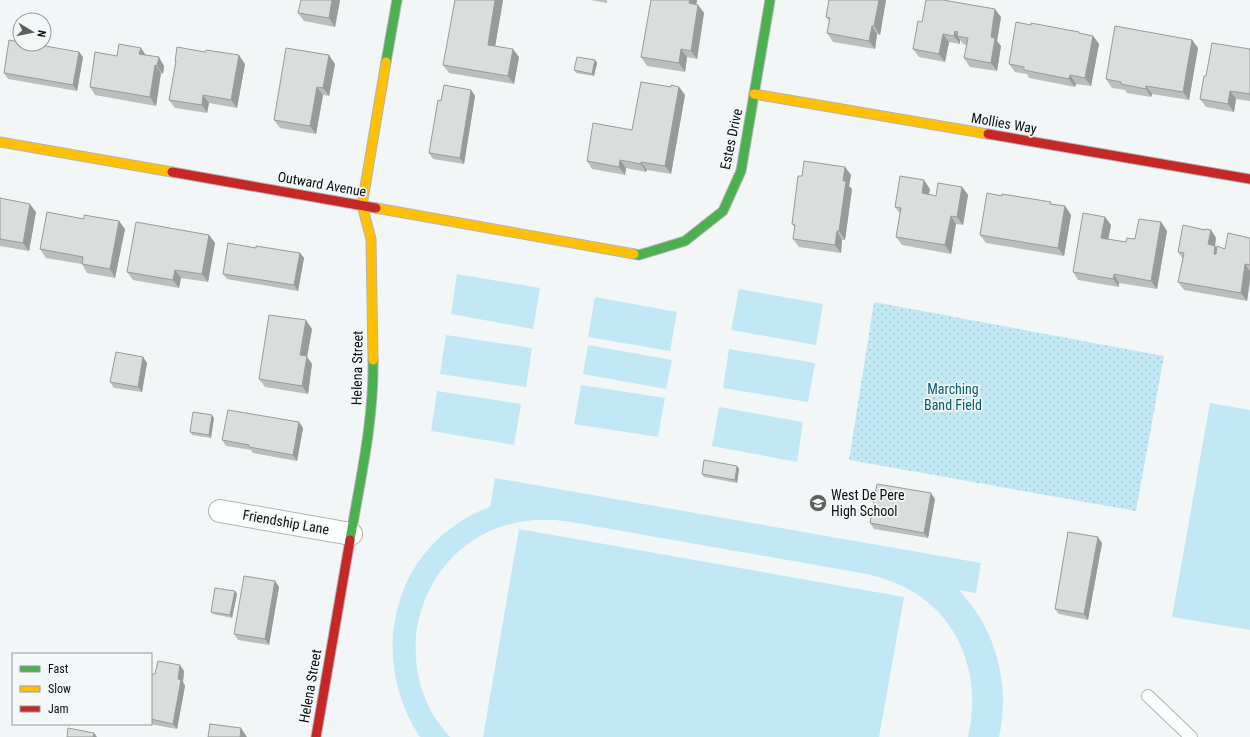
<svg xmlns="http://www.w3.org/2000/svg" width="1250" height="737" font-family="'Roboto Condensed',sans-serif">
	<defs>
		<pattern id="grass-dots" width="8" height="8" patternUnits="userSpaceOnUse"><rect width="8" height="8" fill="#c2e8f5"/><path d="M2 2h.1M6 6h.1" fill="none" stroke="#a6c6d1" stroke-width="1.8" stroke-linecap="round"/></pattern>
	</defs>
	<rect width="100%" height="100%" fill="#f3f6f7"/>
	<path fill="url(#grass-dots)" d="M874 302 1164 356 1136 511 849 460Z"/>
	<path fill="#c2e8f5" d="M457 274 540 288 533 329 451 314Z
		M739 289 823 304 816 345 731 330Z
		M595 297 677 312 670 351 588 337Z
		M446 335 532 348 526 387 440 374Z
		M588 345 672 360 666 389 583 374Z
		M729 349 815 363 808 402 723 388Z
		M581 385 665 398 658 437 574 424Z
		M437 391 521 404 514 445 431 431Z
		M1210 403 1250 410V630L1172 617Z
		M719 407 803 422 797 462 712 446Z
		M495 478 981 563 976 593 959 590C964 597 970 603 975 610 1000 646 1009 694 999 737H968C982 678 961 615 904 587 892 581 880 577 867 574L565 521C552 520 539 519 526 521 438 532 392 627 428 705 433 717 442 727 450 737H420C374 668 386 571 457 524 467 517 478 511 490 507Z
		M519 529 904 597 879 737H483Z"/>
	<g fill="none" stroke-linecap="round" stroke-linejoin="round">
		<defs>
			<path id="lane" d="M1148 696 1191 737"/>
			<path id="street" d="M220 511 351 534"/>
			<path id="fast" d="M386 62 397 0
				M634 254 639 255 685 241 723 211 741 171 770 0
				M350 540C360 481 374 421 373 360"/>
			<path id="slow" d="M754 94 988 134
				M0 142 172 172
				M376 208 634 254
				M373 360 371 239 362 205 386 62"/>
			<path id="jam" d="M988 134 1250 179
				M172 172 376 208
				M316 737 350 540"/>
		</defs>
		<use href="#lane" stroke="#b2b3b4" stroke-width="14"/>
		<use href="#street" stroke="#b2b3b4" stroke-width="24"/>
		<use href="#fast" stroke="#b2b3b4" stroke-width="11"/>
		<use href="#slow" stroke="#b2b3b4" stroke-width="11"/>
		<use href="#jam" stroke="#b2b3b4" stroke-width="11"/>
		<use href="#lane" stroke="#fdfefe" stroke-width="12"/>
		<use href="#street" stroke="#fdfefe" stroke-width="22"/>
		<use href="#fast" stroke="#4caf50" stroke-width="9"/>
		<use href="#slow" stroke="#ffc107" stroke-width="9"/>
		<use href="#jam" stroke="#c62828" stroke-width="9"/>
	</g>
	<path fill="#bcbdbd" d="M340 0 335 27 304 21 298 13Z
		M503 0 495 46 519 57 514 84 449 73 443 65Z
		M590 0H607V3Z
		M697 0 696 4 698 5 704 13 697 59 687 57 685 72 647 66 641 57Z
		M886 0 880 35 877 34 875 49 833 42 827 33 829 21 826 17Z
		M1001 17 997 41 1001 46 997 71 970 67 964 58 967 45 963 44 960 40V44L949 42 945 62 919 57 913 49 922 22Z
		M1080 33 1093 36 1099 44 1091 86 1076 84 1075 87 1029 78 1027 74 1015 72 1009 64Z
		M1192 40 1198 48 1189 100 1152 94 1151 97 1127 93 1125 90 1112 88 1106 79Z
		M141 48 146 55 164 66 163 74 161 73 156 106 95 95 90 87 117 56Z
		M1250 49V101L1236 99 1234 112 1206 107 1200 99 1206 76Z
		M79 52 83 57 77 91 8 79 4 73Z
		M595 60 597 63 594 76 576 73 574 70Z
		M175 61 245 64 237 108 209 103 207 113 175 108 169 100 176 63Z
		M335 64 329 96 323 95 316 134 280 128 274 120Z
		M671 87H679L685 95 671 174 647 170 646 172 626 168 625 175 592 169 587 161 632 130Z
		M471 90 475 96 464 164 433 159 429 153 441 101Z
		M845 167 851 175 849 186 852 189 845 240H842L841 253 799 247 793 239 795 228 792 224 802 176Z
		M962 187 968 195 963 225 956 224 951 254 902 245 896 237 900 214 895 207 930 189 929 194 936 196Z
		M1002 196 1065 206 1071 215 1064 256 986 243 980 235Z
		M0 198 36 212 29 251 0 246Z
		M1105 217 1111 225 1108 239 1126 242 1135 239 1161 222 1167 231 1157 289 1119 283V287L1078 280 1073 272Z
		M125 229 115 278 87 273 82 264 46 258 40 249Z
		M1205 230H1211L1216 238 1215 245 1217 248 1225 249 1250 238V280L1247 301 1184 290 1178 282 1183 259 1178 252Z
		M209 235 215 243 208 282 181 278 179 288 133 280 127 272Z
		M256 248 300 253 304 258 298 291 227 279 223 274Z
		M312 329 307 357 312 364 308 394 265 387 259 379Z
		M143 357 147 363 142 392 114 388 110 382Z
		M214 418 211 438 192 435 190 432Z
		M303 428 297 461 253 453 251 450 226 446 222 440Z
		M737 466 739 469 737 483 704 477 702 474Z
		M935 499 928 538 874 529 870 523Z
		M1102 543 1088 620 1059 614 1055 609Z
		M275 581 279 587 269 645 238 640 234 634Z
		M235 591 237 594 232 618 213 614 211 612Z
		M184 671 183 682 185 686 177 729 149 724H151V678L155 674Z"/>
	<path fill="#999a9a" d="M332 0H340L335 27 329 18Z
		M495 0H503L494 53 488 45Z
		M690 0H697L695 11 689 3Z
		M879 0H886L880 35 874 26Z
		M698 5 704 13 697 59 691 51Z
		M995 9 1001 17 997 41 1001 46 997 71 991 63V37Z
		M872 26 877 34 875 49 869 41Z
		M955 31 960 40V44L954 36Z
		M943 34 949 42 945 62 939 54Z
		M1093 36 1099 44 1091 86 1085 78Z
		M1192 40 1198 48 1189 100 1183 92Z
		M141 48 146 56 139 54Z
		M513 49 519 57 514 84 508 76Z
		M681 49 687 57 685 72 679 63Z
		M79 52 83 57 77 91 73 85Z
		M239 55 245 64 237 108 231 100Z
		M329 55 335 64 329 96 323 88Z
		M159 57 164 66 163 74 157 66Z
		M595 60 597 63 594 76 592 74Z
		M155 65 161 73 156 106 150 97Z
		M1070 75 1076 84 1075 87 1069 79Z
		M1146 86 1152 94 1151 97 1146 89Z
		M317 87 323 95 316 134 310 126Z
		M679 87 685 95 671 174 665 166Z
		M471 90 475 96 464 164 460 158Z
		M1230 91 1236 99 1234 112 1228 104Z
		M203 95 209 103 207 113 202 105Z
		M620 160 626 168 625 175 619 167Z
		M641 162 647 170 646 172 641 164Z
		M845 167 851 175 849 186 852 189 845 240 839 231 843 181Z
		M924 180 930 189 927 201 922 193Z
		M962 187 968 195 963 225 957 217Z
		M30 204 36 212 29 251 23 243Z
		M1065 206 1071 215 1064 256 1058 248Z
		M951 216 956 224 951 254 945 245Z
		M1105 217 1111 225 1107 246 1101 238Z
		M119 221 125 229 115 278 110 269Z
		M1161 222 1167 231 1157 289 1151 281Z
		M1211 230 1216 238 1214 253 1208 244Z
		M837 231 842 240 841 253 835 245Z
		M209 235 215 243 208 282 202 274Z
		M1215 246 1221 254 1220 262 1214 254Z
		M300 253 304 258 298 291 294 285Z
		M1245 264 1250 271V280L1247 301 1241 293Z
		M175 270 181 278 179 288 173 280Z
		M1114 274 1119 283V287L1113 279Z
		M306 320 312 329 307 357 312 364 308 394 302 386 300 355Z
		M143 357 147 363 142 392 138 387Z
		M212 415 214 418 211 438 209 435Z
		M299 422 303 428 297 461 293 455Z
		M737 466 739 469 737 483 735 480Z
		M931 493 935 499 928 538 924 533Z
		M1098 537 1102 543 1088 620 1084 614Z
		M275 581 279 587 269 645 265 639Z
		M235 591 237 594 232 618 230 615Z
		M180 665 184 671 183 682 185 686 177 729 173 724 178 679Z
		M241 728 247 737H240Z
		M94 733 97 737H93Z"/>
	<path fill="#dbdcdc" stroke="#999a9a" d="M301 0H332L329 18 298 13Z
		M455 0H495L488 45 513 49 508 76 443 65Z
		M651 0H690L689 3 698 5 691 51 681 49 679 63 641 57Z
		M829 0H879L874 26H872L869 41 827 33 830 18 826 17Z
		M926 0H943L995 9 991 37 995 38 991 63 964 58 968 38 957 36 958 32 955 31 954 36 943 34 939 54 913 49 918 21 922 22Z
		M1016 22 1031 25V23L1079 32V33L1093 36 1085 78 1070 75 1069 79 1024 70V67L1009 64Z
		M1115 26 1192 40 1183 92 1146 86V89L1121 84V82L1106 79Z
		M9 40 20 42V44H34L79 52 73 85 4 73Z
		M1212 43 1250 49V94L1230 91 1228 104 1200 99 1204 76H1206Z
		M119 44 141 48 139 54 159 57 157 66 155 65 150 97 90 87 95 52 117 56Z
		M177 47 205 52 206 50 239 55 231 100 203 95 202 105 169 100 176 61H175Z
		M286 48 329 55 323 88 317 87 310 126 274 120Z
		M577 57 595 60 592 74 574 70Z
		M641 82 671 87V85L679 87 665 166 641 162V164L620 160 619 167 587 161 593 123 632 130Z
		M444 85 471 90 460 158 429 153 438 100 441 101Z
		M804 161 845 167 843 181H846L839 231H837L835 245 793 239 795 225 792 224 798 176H802Z
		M900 176 924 180 922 193 936 196 938 183 962 187 957 217 951 216 945 245 896 237 901 208 895 207Z
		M987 193 1002 196V194L1051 202 1050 204 1065 206 1058 248 980 235Z
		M0 198 30 204 23 243 0 239Z
		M47 212 84 219V215L119 221 110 269 82 264 83 257 40 249Z
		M1083 213 1105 217 1101 238 1126 242 1127 238 1135 239 1139 219 1161 222 1151 281 1114 274 1113 279 1073 272Z
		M136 222 209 235 202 274 175 270 173 280 127 272Z
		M1183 225 1205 230V229L1211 230 1208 244 1215 246 1214 254H1216L1217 246 1225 249 1228 233 1250 238V265L1245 264 1241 293 1178 282 1184 253 1178 252Z
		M228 243 256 248V246L300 253 294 285 223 274Z
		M269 315 306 320 300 355 307 356 302 386 259 379Z
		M116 352 143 357 138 387 110 382Z
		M228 410 299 422 293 455 249 447V445L222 440Z
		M193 412 212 415 209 435 190 432Z
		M704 460 737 466 735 480 702 474Z
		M877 484 931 493 924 533 870 523Z
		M1068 532 1098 537 1084 614 1055 609Z
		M244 576 275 581 265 639 234 634Z
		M215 588 235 591 230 615 211 612Z
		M158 661 180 665 178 679 181 680 173 724 151 719V678L152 674H155Z
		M210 724 241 728 240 737H208Z
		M68 728 94 733 93 737H67Z"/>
	<defs>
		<symbol id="school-disc" viewBox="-11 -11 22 22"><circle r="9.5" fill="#5e6060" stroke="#f2f7f8"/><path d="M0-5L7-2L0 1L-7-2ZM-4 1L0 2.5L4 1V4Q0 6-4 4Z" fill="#fff"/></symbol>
	</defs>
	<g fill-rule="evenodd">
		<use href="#school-disc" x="808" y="493" width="20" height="20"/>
	</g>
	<g text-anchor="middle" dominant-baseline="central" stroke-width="3.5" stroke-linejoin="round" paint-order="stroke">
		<g font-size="14" fill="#0d0f0f" stroke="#f2f7f8">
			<text transform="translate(1004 123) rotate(10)">Mollies Way</text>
			<text transform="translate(731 139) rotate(-78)">Estes Drive</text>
			<text transform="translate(322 184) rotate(10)">Outward Avenue</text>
			<text transform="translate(357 368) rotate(-89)">Helena Street</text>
			<text transform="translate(286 522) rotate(10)">Friendship Lane</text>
			<text transform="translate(310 686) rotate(-80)">Helena Street</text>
		</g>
		<g font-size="14" fill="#055e72" stroke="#f2f7f8">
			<text x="953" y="389">Marching<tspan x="953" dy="16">Band Field</tspan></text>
		</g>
		<g font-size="14" fill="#0d0f0f" stroke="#f2f7f8" text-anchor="start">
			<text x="831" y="495">West De Pere<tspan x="831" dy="16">High School</tspan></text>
		</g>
	</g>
	<rect x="12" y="653" width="140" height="72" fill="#f2f7f8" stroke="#969a9b"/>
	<rect x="20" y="666" width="20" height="6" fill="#4caf50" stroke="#969a9b"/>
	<text x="48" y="673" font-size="12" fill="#0d0f0f">Fast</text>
	<rect x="20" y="686" width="20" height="6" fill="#ffc107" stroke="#969a9b"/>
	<text x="48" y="693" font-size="12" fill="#0d0f0f">Slow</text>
	<rect x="20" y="706" width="20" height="6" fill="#c62828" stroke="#969a9b"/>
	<text x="48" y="713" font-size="12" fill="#0d0f0f">Jam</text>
	<g transform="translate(32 32) rotate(100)"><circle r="19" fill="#f2f7f8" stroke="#969a9b"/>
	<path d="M0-3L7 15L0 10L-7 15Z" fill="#5e6060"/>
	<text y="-6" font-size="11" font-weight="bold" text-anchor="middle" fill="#0d0f0f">N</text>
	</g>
</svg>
